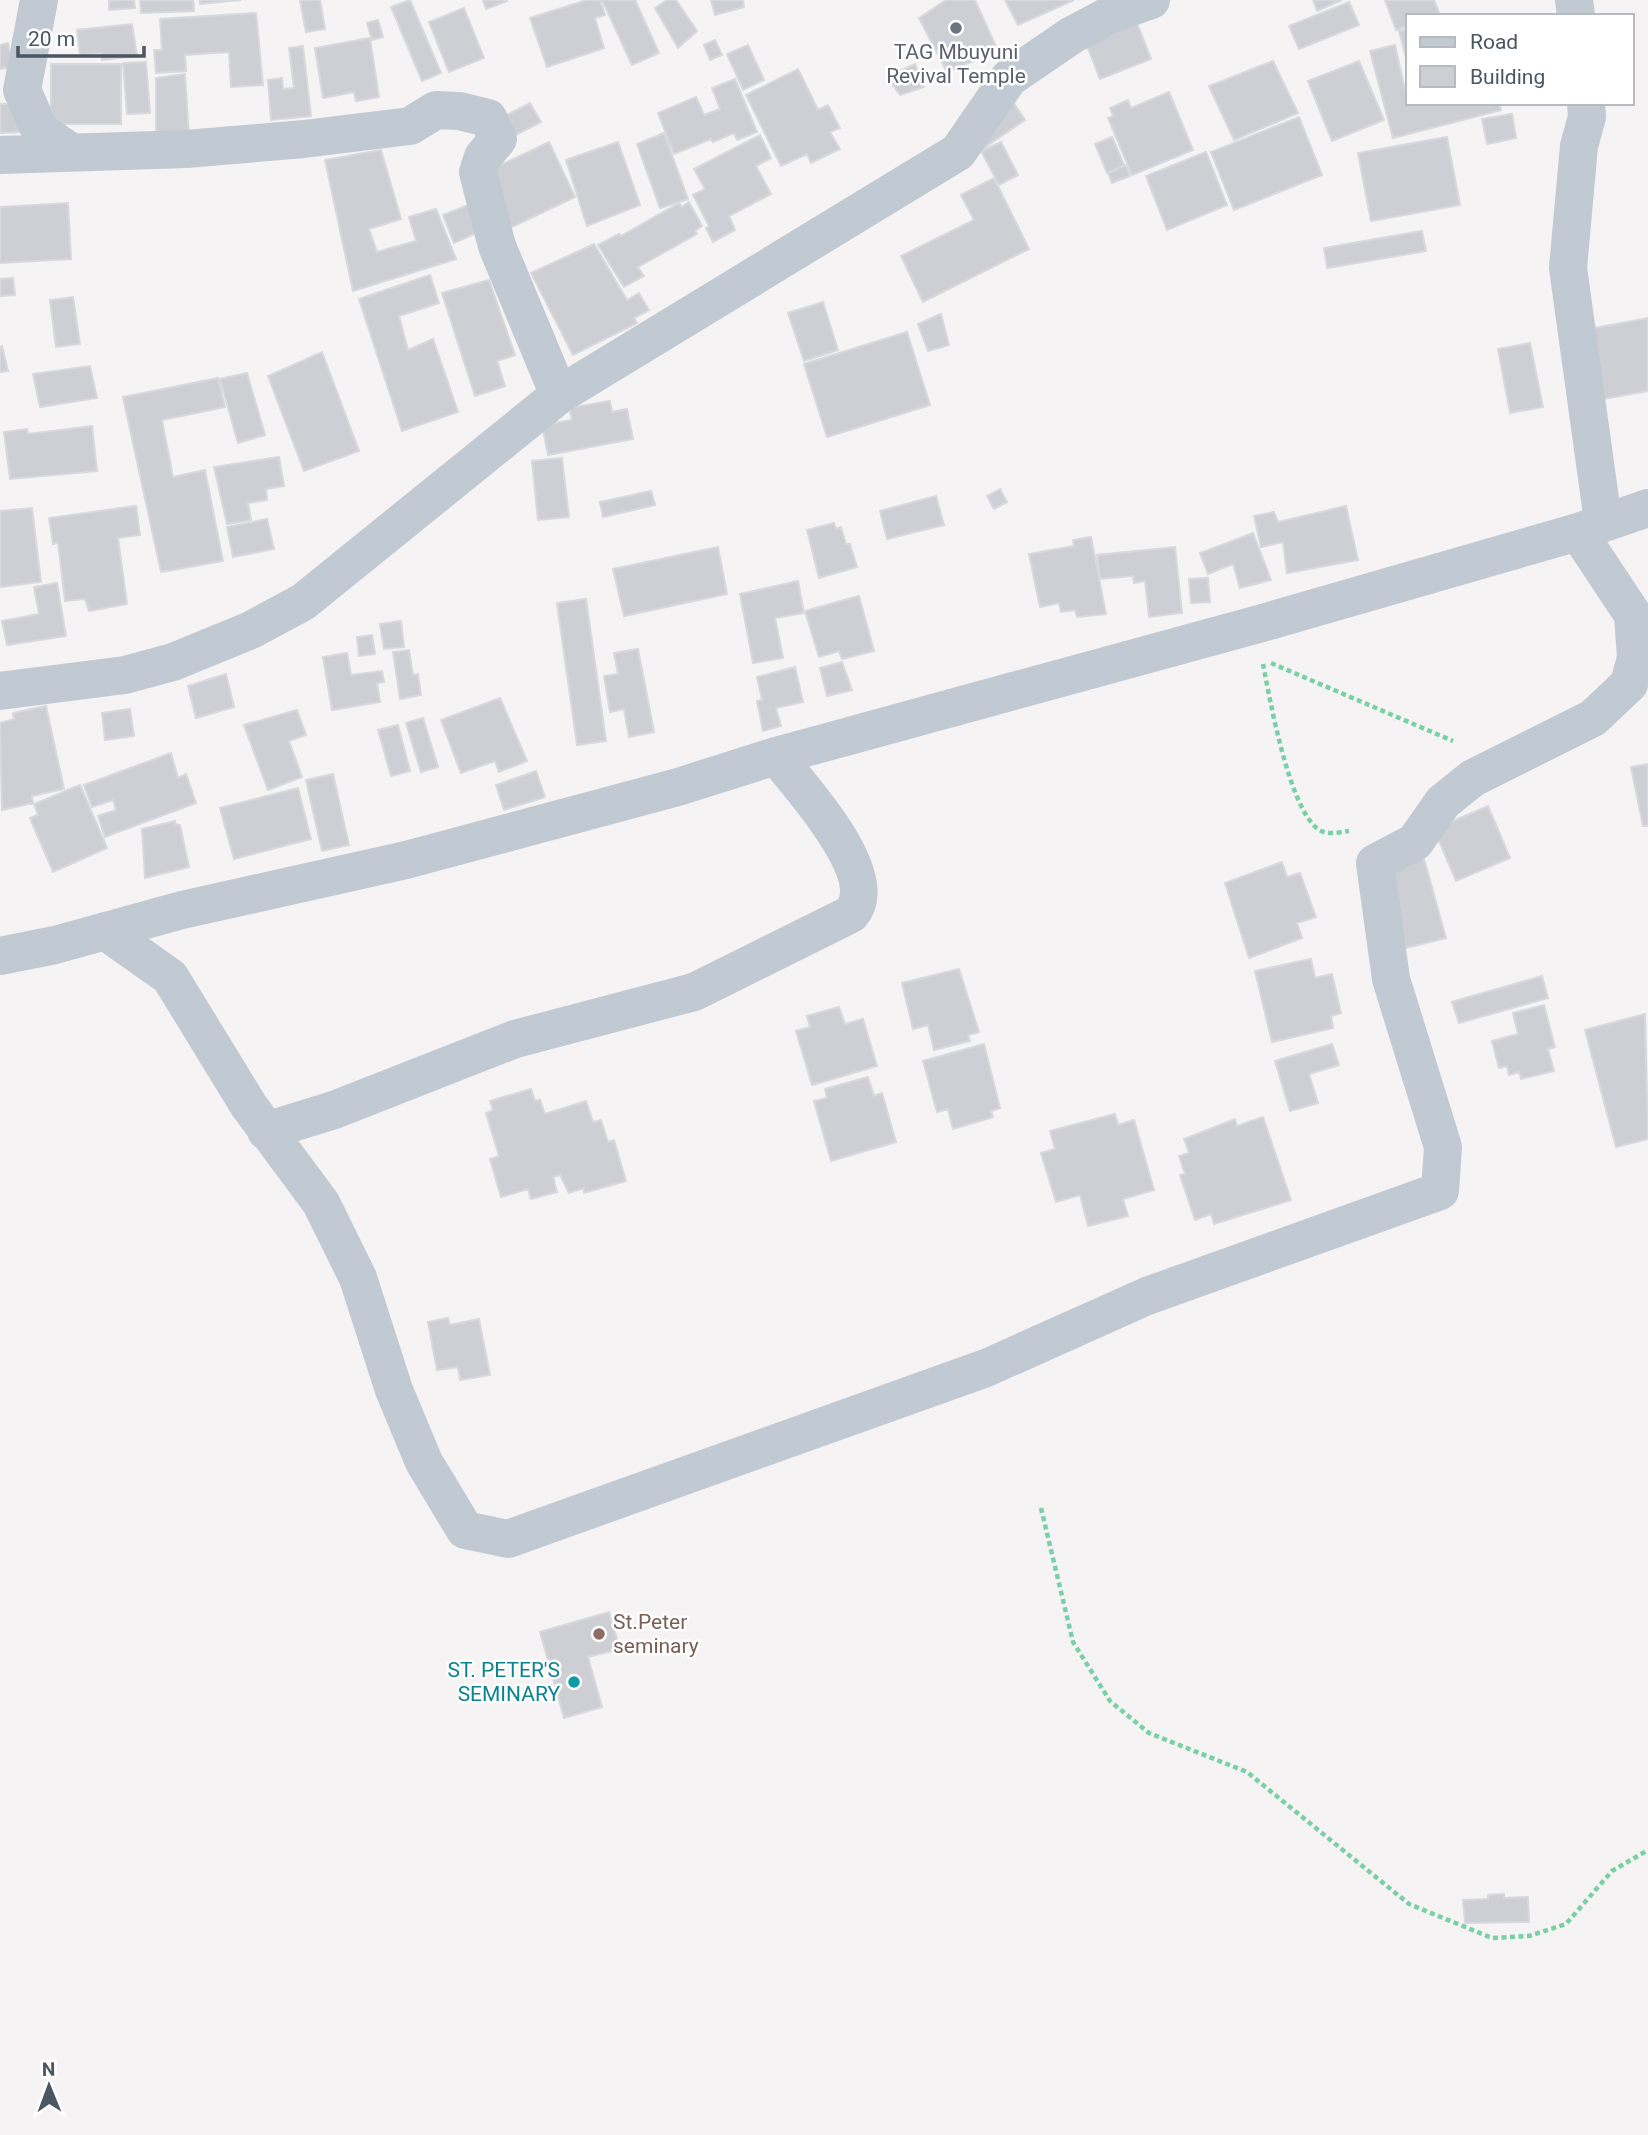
<svg xmlns="http://www.w3.org/2000/svg" width="1648" height="2135" font-family="Roboto,sans-serif">
	<rect width="100%" height="100%" fill="#f5f3f3"/>
	<path fill="#cdcfd5" stroke="#d7d9de" stroke-width="2" d="M109 0H134L135 8 109 10Z
		M140 0H193L194 11 141 13Z
		M200 0H241L200 4Z
		M300 0H320L325 29 306 32Z
		M410 0 441 73 422 81 391 7Z
		M483 0H507V1L486 9Z
		M587 0H600L605 15 595 18 604 48 547 67 530 18Z
		M602 0H635L659 53 632 65Z
		M667 0H676L697 31 678 48 655 8Z
		M711 0H743L744 7 715 15Z
		M946 0H975L998 51 947 72 919 18Z
		M1005 0H1074L1018 25Z
		M1313 0H1342L1317 11Z
		M1385 0H1434L1440 15 1408 16V26L1396 30Z
		M1349 2 1359 25 1299 49 1289 26Z
		M464 8 484 58 449 72 429 22Z
		M256 13 263 85 231 87 229 52 185 55 186 71 156 73 154 50H162L160 19Z
		M1133 13 1151 59 1100 79 1082 33Z
		M378 20 383 37 372 40 367 23Z
		M132 24 137 56 102 60 101 53 80 55 77 30Z
		M1408 29V57L1406 58 1399 31Z
		M370 38 379 97 356 101 354 92 323 98 315 48Z
		M715 40 722 55 710 60 704 45Z
		M8 43 13 66 0 69V45Z
		M748 45 764 80 743 90 727 54Z
		M1395 45 1408 103H1499L1501 110 1393 138 1370 51Z
		M303 46 311 116 271 120 268 80 282 78 283 89 294 88 289 48Z
		M1273 61 1298 113 1234 140 1209 86Z
		M1359 61 1384 120 1332 141 1308 81Z
		M146 62 150 113 127 114 123 63Z
		M51 64H121V124H51Z
		M915 64 924 87 900 95 887 77Z
		M798 69 818 110 828 105 840 128 830 132 840 149 811 163 807 154 781 166 746 95Z
		M185 74 189 137 156 140V78Z
		M735 79 757 132 737 140 734 133 713 142 711 139 674 154 658 113 696 97 704 115 720 109 712 88Z
		M1169 92 1193 150 1132 175 1108 118 1113 116 1110 108 1128 100 1131 108Z
		M1009 96 1025 120 981 150Z
		M20 103 21 132 0 133V104Z
		M530 103 541 122 512 137 501 118Z
		M1512 114 1516 138 1487 144 1482 119Z
		M1299 117 1322 175 1234 210 1211 152Z
		M664 133 688 199 660 208 637 144Z
		M760 135 771 158 756 166 771 194 729 216 735 230 713 242 706 228 709 226 693 195 705 189 694 169Z
		M1112 137 1124 165 1107 173 1095 144Z
		M1447 137 1460 205 1371 221 1358 153Z
		M549 142 575 197 510 228 484 173Z
		M618 142 640 205 587 226 566 160Z
		M1001 142 1018 175 999 185 981 151Z
		M381 150 401 219 369 229 377 252 416 241 409 217 436 209 456 259 353 291 325 160Z
		M1206 152 1227 205 1167 230 1146 176Z
		M1126 165 1130 176 1112 183 1108 173Z
		M994 178 1029 249 923 302 901 256 974 220 961 195Z
		M689 202 702 226 695 231 697 234 638 267 644 276 624 287 598 245 619 234 621 236 679 203 682 207Z
		M68 203 71 259 0 263V207Z
		M468 205 479 232 454 243 443 215Z
		M1422 231 1426 251 1327 268 1324 248Z
		M594 244 627 300 639 293 649 310 634 318 637 323 573 355 531 273Z
		M430 275 439 303 399 316 408 350 433 339 458 412 402 431 359 299Z
		M13 278 15 295 0 296V279Z
		M489 280 515 355 497 361 505 386 475 396 442 293Z
		M73 297 80 344 56 347 50 300Z
		M823 302 838 350 804 361 788 313Z
		M941 314 949 345 928 351 918 324Z
		M1648 318V391L1597 400 1584 330Z
		M907 332 930 405 827 437 804 364Z
		M1530 343 1543 407 1510 413 1498 349Z
		M2 346 8 371 0 372V347Z
		M322 352 359 451 304 471 268 376Z
		M90 366 97 398 40 407 33 374Z
		M247 373 265 435 238 443 220 379Z
		M218 378 225 407 162 420 173 477 205 470 223 561 161 572 123 397Z
		M610 401 612 412 627 409 633 439 548 455 542 425 572 420 569 408Z
		M92 426 97 471 10 479 4 432 27 429 28 434Z
		M279 457 284 486 266 489 267 500 248 503 251 520 227 524 214 467Z
		M562 458 569 517 538 520 532 461Z
		M1000 489 1007 502 994 509 987 496Z
		M651 491 655 505 603 517 600 502Z
		M936 496 944 525 887 539 880 511Z
		M136 506 140 535 118 538 127 604 89 611 85 599 65 601 58 543 53 544 49 518Z
		M1346 506 1358 560 1287 573 1283 542 1261 547 1254 516 1274 512 1278 522Z
		M32 508 41 582 0 587V511Z
		M267 519 274 549 233 557 227 527Z
		M834 523 836 529 841 527 846 544H850L857 567 819 578 807 530Z
		M1253 533 1271 580 1240 588 1233 564 1208 574 1200 553Z
		M1091 537 1106 614 1077 617 1075 610 1061 612 1059 603 1040 607 1029 554 1074 546 1073 540Z
		M718 547 727 594 624 616 613 569Z
		M1175 547 1182 613 1149 617 1145 581 1134 583 1133 576 1100 579 1097 555Z
		M1208 578 1210 602 1191 603 1189 579Z
		M798 581 804 613 775 618 783 658 753 663 740 594Z
		M57 583 66 636 7 645 2 621 39 614 34 587Z
		M859 596 874 651 842 659 839 651 819 657 805 611Z
		M586 599 606 741 577 745 557 603Z
		M401 621 404 647 384 649 380 624Z
		M372 635 375 654 359 656 357 637Z
		M638 649 654 732 629 737 624 709 610 712 604 676 618 674 614 653Z
		M409 650 413 675 418 674 421 695 400 699 393 652Z
		M347 653 351 675 382 671 384 682 377 683 380 702 332 710 323 657Z
		M842 662 852 690 827 696 820 668Z
		M795 667 803 702 776 708 781 726 763 731 757 701 762 700 757 677Z
		M226 674 234 707 196 718 188 686Z
		M500 698 527 761 499 772 495 761 461 773 441 720Z
		M46 706 64 789 32 796 33 803 2 810 0 723 14 719 13 713Z
		M130 709 134 736 105 740 102 713Z
		M297 710 306 735 289 741 302 777 268 790 244 725Z
		M423 718 438 767 421 772 406 723Z
		M398 725 410 771 391 776 378 730Z
		M171 753 178 778 186 774 196 803 105 837 98 816 116 810 113 800 92 807 84 785Z
		M1648 764V826H1643L1631 767Z
		M536 771 545 797 504 810 496 785Z
		M333 774 349 845 322 851 306 780Z
		M80 785 107 848 53 872 30 818 38 815 34 804Z
		M298 788 311 839 234 859 220 808Z
		M1488 806 1510 858 1456 881 1434 829Z
		M175 821V824L180 825 189 867 145 878 142 829Z
		M1423 855 1446 938 1402 949 1380 867Z
		M1282 862 1287 877 1300 873 1316 917 1297 923 1302 938 1249 958 1225 883Z
		M1311 959 1315 978 1332 974 1341 1013 1331 1016 1333 1028 1272 1042 1255 971Z
		M959 969 979 1032 968 1035 970 1041 934 1050 928 1025 913 1029 902 983Z
		M1542 976 1548 998 1459 1023 1452 1002Z
		M1544 1005 1555 1047 1548 1049 1554 1071 1521 1079 1519 1072 1509 1075 1507 1066 1499 1068 1492 1041 1518 1034 1513 1013Z
		M839 1007 845 1024 863 1019 877 1066 812 1085 796 1031 810 1027 807 1016Z
		M1645 1014 1648 1139 1616 1147 1585 1030Z
		M984 1044 1000 1108 991 1111 993 1117 953 1129 948 1109 937 1112 923 1061Z
		M1332 1044 1339 1065 1309 1074 1318 1103 1290 1111 1275 1061Z
		M868 1077 874 1096 882 1093 896 1142 831 1161 814 1101 827 1098 825 1089Z
		M531 1089 535 1101 540 1100 545 1114 586 1101 593 1122 601 1120 608 1142 614 1140 626 1181 584 1193V1188L569 1193 560 1175 553 1177 557 1192 531 1199 528 1189 501 1197 490 1159 499 1156 486 1113 493 1110 490 1101Z
		M1115 1114 1118 1125 1134 1120 1154 1190 1123 1199 1128 1216 1088 1226 1080 1195 1056 1202 1041 1153 1055 1149 1050 1131Z
		M1263 1117 1291 1200 1214 1224 1211 1214 1195 1220 1180 1175 1185 1174 1179 1156 1189 1153 1184 1139 1235 1119 1237 1126Z
		M448 1318 450 1325 479 1319 490 1375 460 1380 458 1367 437 1370 428 1322Z
		M609 1612 620 1649 588 1657 602 1707 564 1718 540 1632Z
		M1504 1894V1898L1528 1897 1529 1922 1465 1923 1463 1900 1488 1899V1895Z"/>
	<g fill="none" stroke-linecap="round" stroke-linejoin="round">
		<path stroke="#7ad0a6" stroke-width="4.5" stroke-dasharray="5 3.5" stroke-linecap="butt" d="M1271 663 1453 741
			M1263 664C1270 700 1289 808 1318 829 1327 836 1339 832 1349 831
			M1041 1508 1073 1642 1110 1701 1149 1733 1247 1772 1409 1904 1492 1938 1529 1936 1566 1924 1612 1871 1648 1850"/>
		<path stroke="#c1cad2" stroke-width="38" d="M39 0 22 90 40 131 71 152
			M1574 0 1576 16
			M1586 103 1587 117 1579 146 1568 268 1603 521
			M0 155 186 149 304 139 410 126 436 110 459 111 488 118 498 139 483 157 478 172 497 246 559 395
			M0 691 125 675 173 662 251 630 303 602 559 395 958 152 1009 78 1072 35 1114 13 1151 0
			M105 931 170 977 249 1106 321 1203 358 1278 394 1390 424 1462 465 1530 508 1539 986 1368 1147 1296 1440 1191 1443 1147 1391 979 1375 863 1415 842 1443 802 1473 778 1593 718 1629 684 1636 658 1633 615 1578 532
			M0 956 55 945 182 910 406 860 678 787 776 756 1266 622 1578 532 1648 508
			M266 1131 334 1110 515 1039 694 992 851 914C884 876 800 786 776 756"/>
	</g>
	<circle fill="#6b7280" stroke="#fff" stroke-width="2.5" cx="956" cy="28" r="7"/>
	<circle fill="#8d6e63" stroke="#fff" stroke-width="2.5" cx="599" cy="1634" r="7"/>
	<circle fill="#0f9aa8" stroke="#fff" stroke-width="2.5" cx="574" cy="1682" r="7"/>
	<g text-anchor="middle" dominant-baseline="central" stroke-width="5" stroke-linejoin="round" paint-order="stroke">
		<g font-size="21" fill="#5b616d" stroke="#fff">
			<text x="956" y="52">TAG Mbuyuni<tspan x="956" dy="24">Revival Temple</tspan></text>
		</g>
		<g font-size="21" fill="#785e54" stroke="#fff" text-anchor="start">
			<text x="613" y="1622">St.Peter<tspan x="613" dy="24">seminary</tspan></text>
		</g>
		<g font-size="21" fill="#0d838f" stroke="#fff" text-anchor="end">
			<text x="560" y="1670">ST. PETER'S<tspan x="560" dy="24">SEMINARY</tspan></text>
		</g>
	</g>
	<rect x="1406" y="14" width="228" height="91" fill="#ffffff" stroke="#b7bbc0" stroke-width="2"/>
	<rect x="1420" y="37" width="35" height="10" fill="#c1cad2" stroke="#b7bbc0" stroke-width="2"/>
	<text x="1470" y="49" font-size="21" fill="#4a5661">Road</text>
	<rect x="1420" y="66" width="35" height="21" fill="#cdcfd5" stroke="#b7bbc0" stroke-width="2"/>
	<text x="1470" y="84" font-size="21" fill="#4a5661">Building</text>
	<g transform="translate(49 2086) rotate(359)" stroke="#ffffff" stroke-width="5" paint-order="stroke">
	<path d="M0-5L12 26L0 18L-12 26Z" fill="#4a5661"/>
	<text y="-10" font-size="19" font-weight="bold" text-anchor="middle" fill="#4a5661">N</text>
	</g>
	<path d="M18 46v10h126v-10" fill="none" stroke="#4a5661" stroke-width="3.5"/>
	<text x="28" y="46" font-size="21" fill="#4a5661" stroke="#ffffff" stroke-width="5" paint-order="stroke">20 m</text>
</svg>
